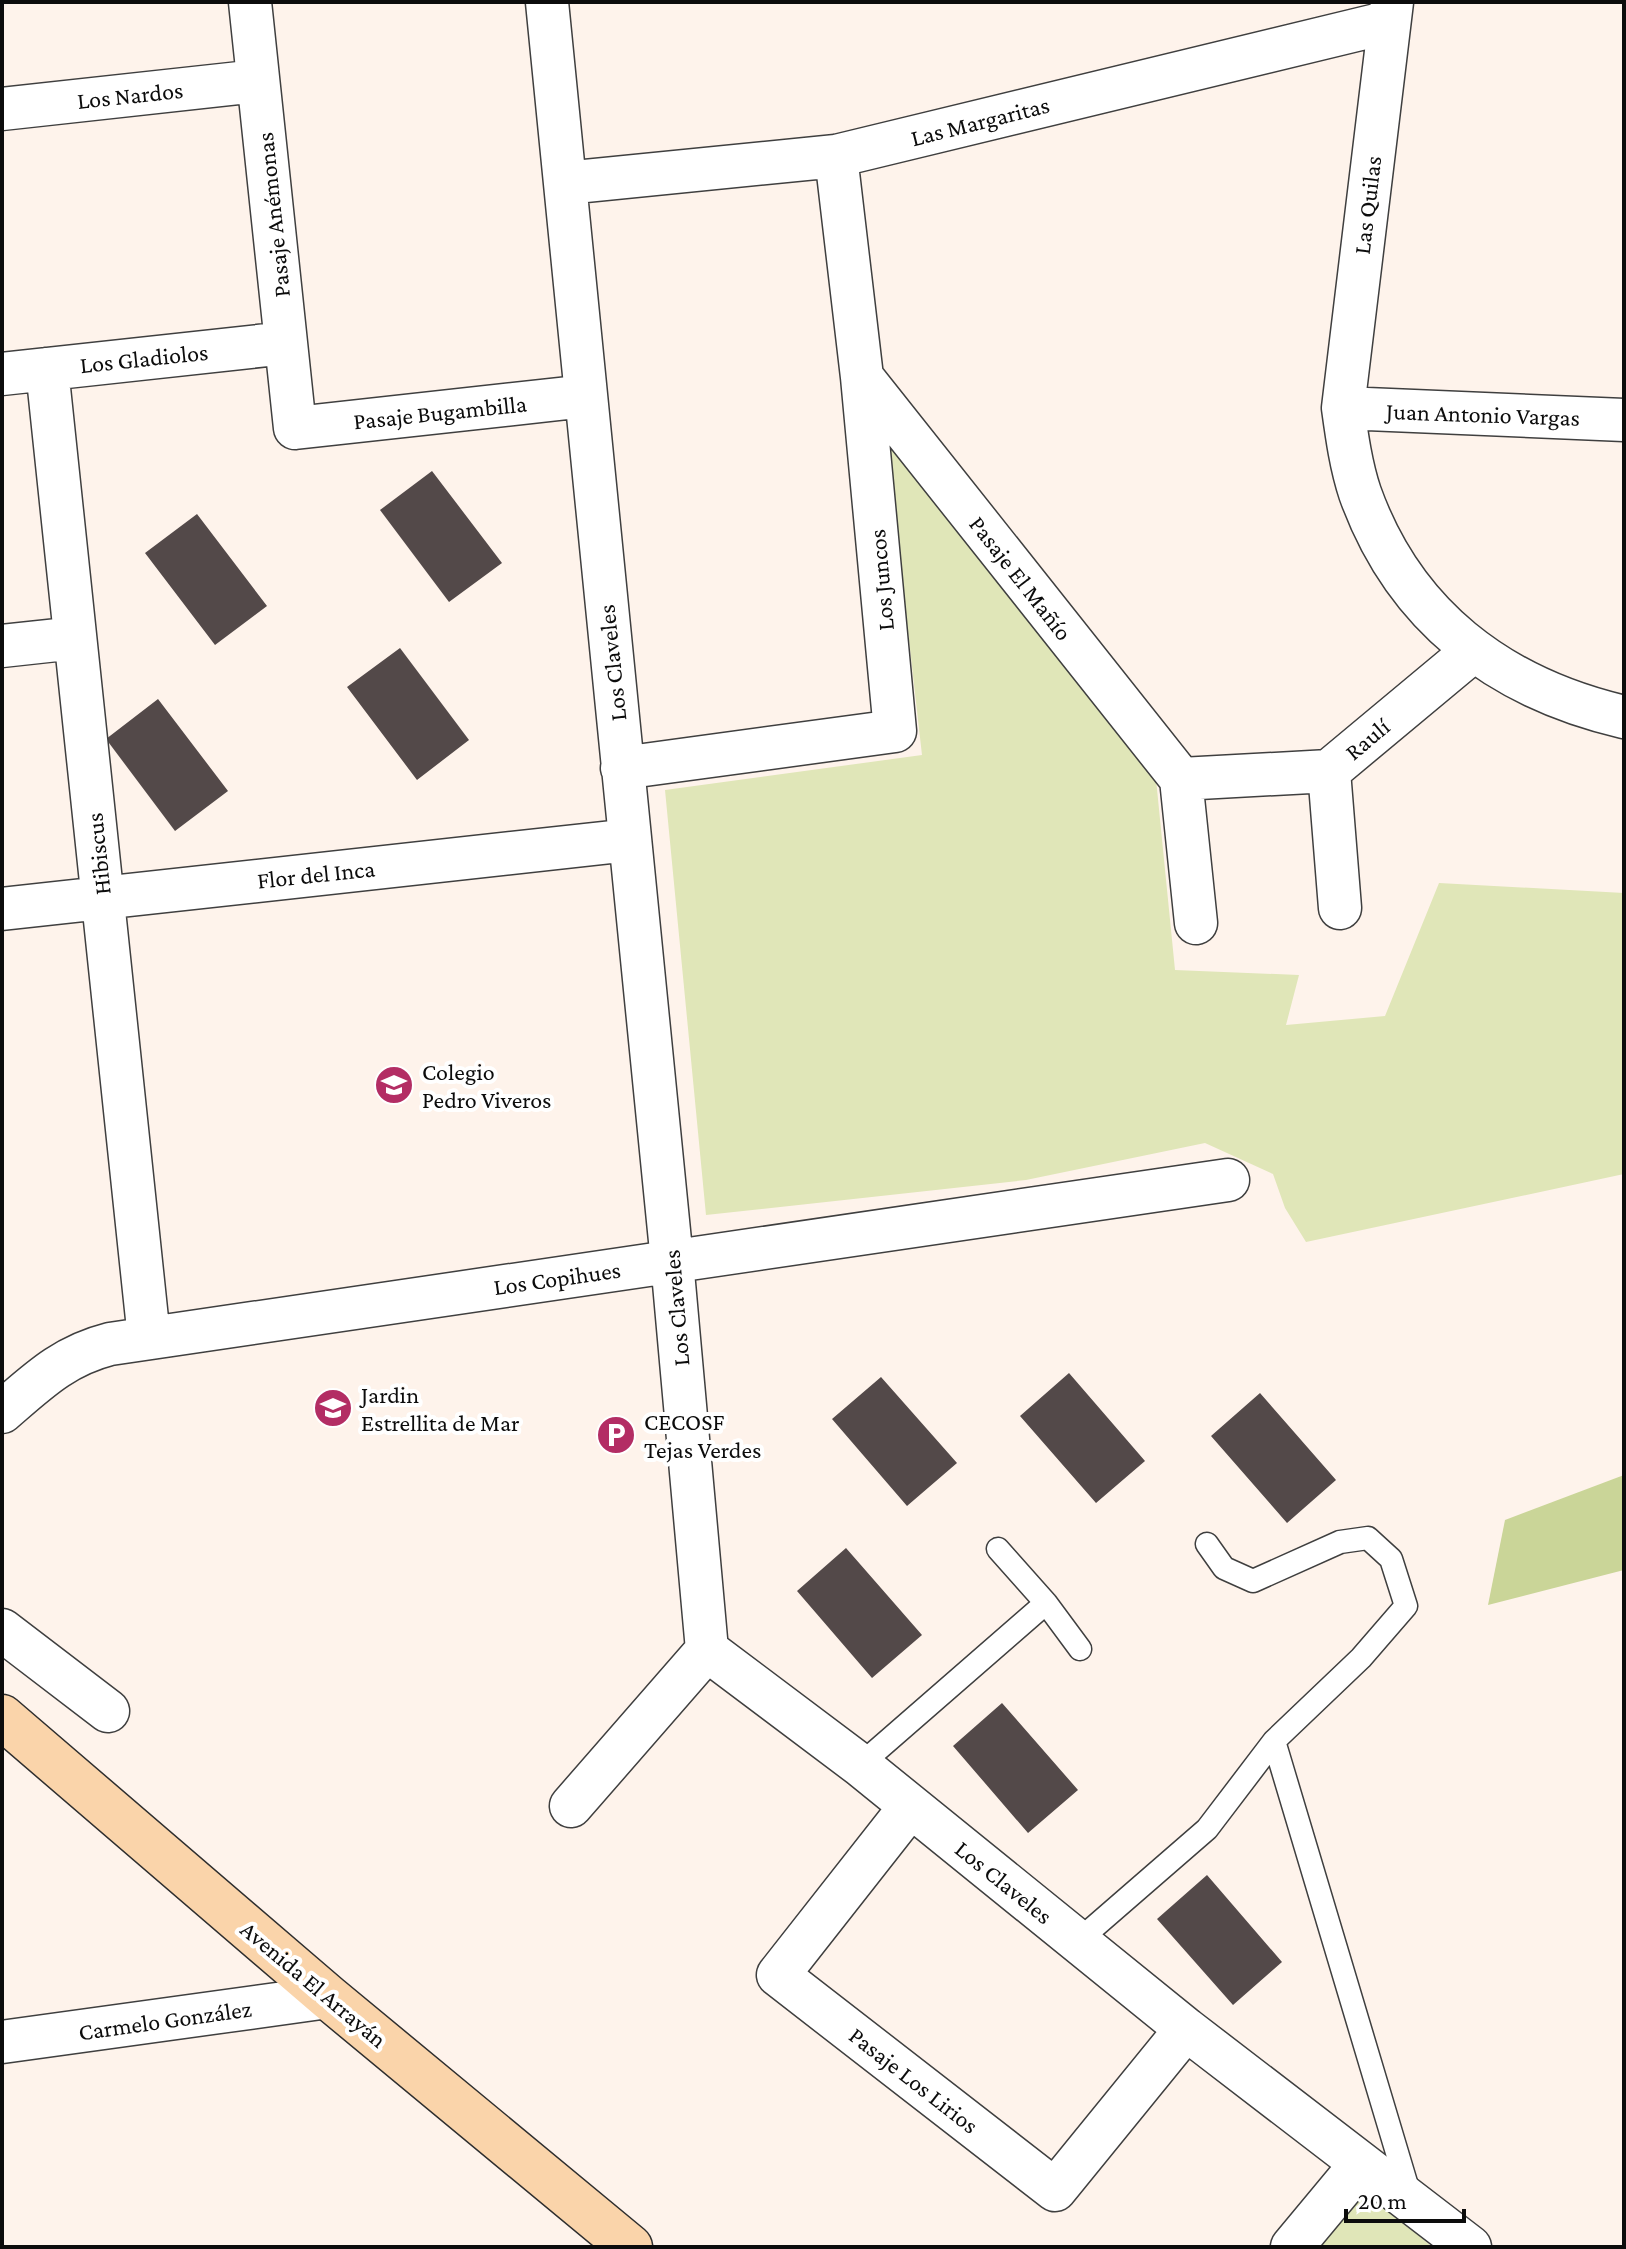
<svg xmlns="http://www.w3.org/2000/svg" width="1626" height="2249" font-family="'Crimson Pro',serif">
	<rect width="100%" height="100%" fill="#fef3eb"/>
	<path fill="#e0e6b8" d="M885 428 1156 779 1175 970 1299 975 1286 1025 1385 1016 1439 883 1624 893V1174L1306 1242 1285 1208 1273 1174 1205 1143 1026 1180 706 1215 665 790 922 755Z
		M1363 2187 1432 2247H1313Z"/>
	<path fill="#cad598" d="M1624 1475V1570L1488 1605 1505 1520Z"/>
	<path fill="#534949" d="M432 471 502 563 449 602 380 510Z
		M197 514 267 606 215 645 145 553Z
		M400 648 469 740 417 780 347 687Z
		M158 699 228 791 175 831 106 739Z
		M1069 1373 1145 1461 1096 1503 1020 1416Z
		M881 1377 957 1463 907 1506 832 1419Z
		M1260 1393 1336 1480 1287 1523 1211 1436Z
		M846 1548 922 1635 872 1678 797 1591Z
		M1002 1703 1078 1790 1028 1833 953 1746Z
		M1207 1875 1282 1962 1233 2005 1157 1919Z"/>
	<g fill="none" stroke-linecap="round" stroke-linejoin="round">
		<defs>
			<path id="lane" d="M998 1549 1046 1603 1080 1649
				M1274 1741 1410 2196
				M860 1765 1046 1603
				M1078 1941 1207 1829 1274 1741 1361 1658 1406 1606 1391 1559 1368 1538 1340 1542 1253 1581 1224 1568 1207 1544"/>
			<path id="street" d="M250 2 295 428 586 396
				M547 2 672 1261 707 1650 860 1765 1186 2029 1470 2247
				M1392 2 1343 408C1347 437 1351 466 1360 493 1404 616 1499 688 1624 717
				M2 109 258 81
				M565 183 836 156 1389 22
				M47 369 149 1338
				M2 374 286 343
				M862 377 1181 779 1329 771
				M1343 408 1624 420
				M2 646 75 638
				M622 768 895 731 862 377 836 156
				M1329 771 1473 651
				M1329 771 1340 908
				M1181 779 1196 923
				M2 909 630 840
				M2 1412C38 1381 63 1356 110 1344L1228 1180
				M2 1630 108 1711
				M571 1806 707 1650
				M910 1807 778 1975 1055 2190 1186 2029
				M2 2042 328 1997
				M1292 2247 1361 2164"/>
			<path id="secondary" d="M2 1717 328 1997 630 2247"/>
		</defs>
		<use href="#lane" stroke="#3f3f3f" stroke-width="25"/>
		<use href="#street" stroke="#3f3f3f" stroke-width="45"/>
		<use href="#secondary" stroke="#2e2e2e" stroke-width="47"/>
		<use href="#lane" stroke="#fff" stroke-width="22"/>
		<use href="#street" stroke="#fff" stroke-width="42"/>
		<use href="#secondary" stroke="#fad4aa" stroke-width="44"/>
	</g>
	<defs>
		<symbol id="school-disc" viewBox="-11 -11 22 22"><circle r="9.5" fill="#b32d64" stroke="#fff"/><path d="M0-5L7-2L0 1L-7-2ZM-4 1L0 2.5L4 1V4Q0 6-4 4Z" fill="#fff"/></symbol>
		<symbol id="parking-disc" viewBox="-11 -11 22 22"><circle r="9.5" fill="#b32d64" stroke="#fff"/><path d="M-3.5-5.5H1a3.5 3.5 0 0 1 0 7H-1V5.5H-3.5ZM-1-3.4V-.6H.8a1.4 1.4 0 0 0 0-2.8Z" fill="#fff"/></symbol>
	</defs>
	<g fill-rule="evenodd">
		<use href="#school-disc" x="372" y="1063" width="44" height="44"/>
		<use href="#school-disc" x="311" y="1386" width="44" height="44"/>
		<use href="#parking-disc" x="594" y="1413" width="44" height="44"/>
	</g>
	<g text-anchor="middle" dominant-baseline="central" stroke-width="8" stroke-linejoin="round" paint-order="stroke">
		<g font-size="24" fill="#0c0c0c" stroke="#fff">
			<text transform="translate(130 95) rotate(-6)">Los Nardos</text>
			<text transform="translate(980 121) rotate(-14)">Las Margaritas</text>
			<text transform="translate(1367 205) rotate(-83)">Las Quilas</text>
			<text transform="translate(273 215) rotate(-96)">Pasaje Anémonas</text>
			<text transform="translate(144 358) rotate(-6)">Los Gladiolos</text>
			<text transform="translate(440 412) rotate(-6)">Pasaje Bugambilla</text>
			<text transform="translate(1483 414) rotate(2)">Juan Antonio Vargas</text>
			<text transform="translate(1021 578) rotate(52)">Pasaje El Mañío</text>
			<text transform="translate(881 580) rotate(-95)">Los Juncos</text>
			<text transform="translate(612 663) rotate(-96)">Los Claveles</text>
			<text transform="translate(1367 739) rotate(-40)">Raulí</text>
			<text transform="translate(98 854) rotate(-96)">Hibiscus</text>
			<text transform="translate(316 874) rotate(-6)">Flor del Inca</text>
			<text transform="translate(557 1278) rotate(-8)">Los Copihues</text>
			<text transform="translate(676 1308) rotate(-95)">Los Claveles</text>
			<text transform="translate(1004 1882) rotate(39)">Los Claveles</text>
			<text transform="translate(314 1984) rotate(40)">Avenida El Arrayán</text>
			<text transform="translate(165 2020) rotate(-8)">Carmelo González</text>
			<text transform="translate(914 2080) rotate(38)">Pasaje Los Lirios</text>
		</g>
		<g font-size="24" fill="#0c0c0c" stroke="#fff" text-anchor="start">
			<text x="422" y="1071">Colegio<tspan x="422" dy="28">Pedro Viveros</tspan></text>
			<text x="361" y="1394">Jardin<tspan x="361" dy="28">Estrellita de Mar</tspan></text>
			<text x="644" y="1421">CECOSF<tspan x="644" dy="28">Tejas Verdes</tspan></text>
		</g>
	</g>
	<rect width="1626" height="2249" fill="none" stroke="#0c0c0c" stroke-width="8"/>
	<path d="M1346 2209v12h118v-12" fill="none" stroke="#0c0c0c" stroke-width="4"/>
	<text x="1358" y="2209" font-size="24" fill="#0c0c0c" stroke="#ffffff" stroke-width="6" paint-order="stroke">20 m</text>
</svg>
